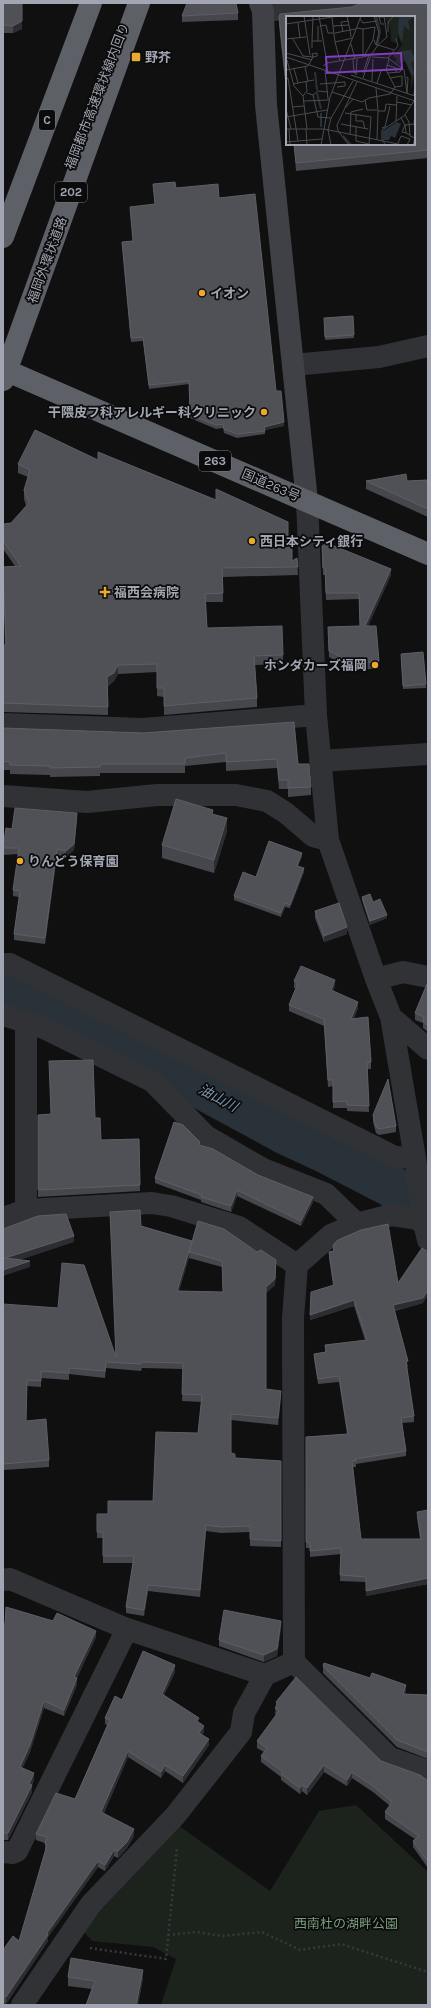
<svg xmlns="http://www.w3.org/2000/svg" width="431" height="2008" font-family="Karla,'Noto Sans JP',sans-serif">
	<rect width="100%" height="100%" fill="#101011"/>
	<path fill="#1c231d" d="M356 1805 428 1872V2005H161L176 1959 153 1947 92 1941 81 1928 178 1825 270 1891 319 1811Z"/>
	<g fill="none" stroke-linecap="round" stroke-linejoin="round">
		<path stroke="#2a3239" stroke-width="42" d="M3 990 9 991 61 1012 286 1134 329 1154 391 1186 428 1215"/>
		<path stroke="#37393d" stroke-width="2.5" stroke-dasharray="2 3" stroke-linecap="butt" d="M168 1935 196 1932 222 1936 262 1932 300 1950 341 1944 428 1972
			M90 1948 166 1959 177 1848"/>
		<path stroke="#313236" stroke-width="22" d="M263 11 350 3
			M293 365 379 357 428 346
			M307 501 316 715 328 840 376 979
			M3 724 143 729 316 715
			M320 761 428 754
			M3 796 87 802 157 795H236L267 801 286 813 313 836 328 840
			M3 964H10L395 1157 415 1158
			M3 1015 44 1028 152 1081 206 1136 263 1169 326 1194 357 1224 391 1215 412 1218 422 1215 428 1240
			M391 1017 428 1049
			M26 1210V1022
			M422 1215 415 1158 391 1017 376 979 403 972 428 977
			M3 1218 26 1210 152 1203 171 1206 239 1227 297 1265
			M357 1224 331 1235 297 1265 293 1318 294 1662 390 1758 428 1771
			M3 1580 10 1579 127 1629 265 1675
			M3 1852 13 1853 17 1851 127 1629
			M22 2005 91 1904 175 1816 241 1732 244 1713 265 1675 294 1662"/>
		<path stroke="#3f4146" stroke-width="22" d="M260 3 263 11 266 105 307 501"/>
		<path stroke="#5d6067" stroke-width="22" d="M3 237 91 3
			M3 369 428 554
			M3 380 139 3"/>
	</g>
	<path fill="#46474c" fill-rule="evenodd" d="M3 3 22 29 13 33H3Z
		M428 3V158L296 171 294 144H414L287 17V90H286L279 25V17L352 7 357 5Z
		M238 13V20L182 22V16Z
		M153 184 219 198 276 391 284 426 265 430V434L237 438 224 433 223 428 216 429 190 418 189 384 149 389 143 341 131 342 122 242 133 241 130 207 155 205Z
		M353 316 354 338 325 340 324 318Z
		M98 452 288 543 292 561 297 558 298 575 223 577V602H206L207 628 283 655V664L255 665 257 698V707L164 715V697L157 696V672L118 674 114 681 108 686V715L3 712V645H5L3 567 15 566 3 549V529L11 523 26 506 24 499V490L28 477 18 473V464L98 460Z
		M428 480V517L366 489V481H407Z
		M322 553 391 575 368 626 379 661V668L354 671 329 657 328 627 360 626 359 599 326 600 325 575H323Z
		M401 657 426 684V688L403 689Z
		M294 722 298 764 311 787V795L288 797V789H279L277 768 226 771V762L185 766V773H100V776L50 777V775L10 774V770H3V728L143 733Z
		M77 819 74 850 66 857 57 855 45 944 14 940V934L19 897 13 896V890L18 854 3 855V848L12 829Z
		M227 831 214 873 162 858V845Z
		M302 856 298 866 304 872 290 908 285 907 281 917 234 900V896L256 877Z
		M362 897 373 902 387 918 370 925 362 900Z
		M315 911 347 934 324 942 315 918Z
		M294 981 335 986 333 991 358 1008 354 1018 371 1062V1069H367L369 1112 347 1111V1108H333V1086L328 1087 324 1026 289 1011V1005L296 988H294Z
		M428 984V1032L423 1028V1023L415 1020V1013Z
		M38 1115 95 1118 101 1140 139 1139 140 1191 38 1197Z
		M373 1115 396 1126V1132L379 1135 376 1133 373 1122Z
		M200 1145 258 1175 313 1202 301 1226 237 1196 231 1212 201 1202V1200L155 1183V1178Z
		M141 1226 276 1266 275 1285 266 1293V1389L281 1397 278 1425 231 1420V1453L235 1458 281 1461V1547L250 1546V1532L221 1533 206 1531 200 1597 148 1591 144 1616 126 1613V1607L133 1563H103V1538H97V1514H108L153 1501 198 1433 202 1402 182 1401 183 1369 142 1368 141 1371 106 1368 105 1378 69 1374V1380L41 1378V1387L27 1386 26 1421 49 1460V1467L4 1470 3 1463V1304L115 1356ZM189 1257V1258L222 1267 223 1292 179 1291Z
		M333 1245 398 1283 423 1303 395 1311 408 1367H407L414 1416V1422L402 1423 406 1451V1456L356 1464V1467H353L361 1539H420L417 1517V1512L428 1510V1584L366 1596V1582L340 1581 341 1554 310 1557V1548H306V1437L347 1434 339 1382 318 1384 314 1359V1354L325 1353V1345L365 1340 354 1306 310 1320 333 1285 329 1258V1252L333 1251Z
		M3 1624 96 1637 77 1678V1685L64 1716 44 1708 30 1752 22 1768 34 1780 32 1785V1792L8 1840H3Z
		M281 1627 277 1656 264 1662 219 1646V1640Z
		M323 1666 370 1678 406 1692 405 1694 428 1695V1759L397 1747 323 1673Z
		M175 1672 164 1695 199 1723 204 1732 202 1735 209 1745 183 1783 165 1771 161 1778 128 1757 104 1813 134 1836 127 1848 118 1858 114 1856 105 1871 98 1867 48 1937V1941L6 2004 3 2002V1950L19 1941 45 1851V1843L36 1840V1834L75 1799 107 1725 105 1724V1718L122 1700Z
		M276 1702 381 1761 428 1781V1868L413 1847V1841L415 1839 385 1819V1812L390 1806 373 1792 352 1778 347 1786 324 1772 307 1795 302 1791 300 1794 281 1780V1777L261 1762V1756L264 1752 257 1748V1741L276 1715 275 1714Z
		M68 1977 143 1978 138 2005H86L92 1989 68 1986Z"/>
	<path fill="#2c2d30" d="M22 21V29L13 33V26Z
		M284 422V426L264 430V427Z
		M391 569V575L365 633V626Z
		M118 665V674L114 681 107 686V677Z
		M77 813V819L74 850 66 857V851Z
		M227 818V831L214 873V860Z
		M57 849V855L45 944V938Z
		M302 853V856L297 869V866Z
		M304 868V872L290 908V905Z
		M285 903V907L281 917V913Z
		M387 915V918L370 925V921Z
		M347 927V934L324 942V936Z
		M335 980V986L331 996V990Z
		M358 1002V1008L351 1025V1019Z
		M237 1190V1196L231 1212V1206Z
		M313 1197V1202L301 1226V1221Z
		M74 1236V1242L5 1265V1258Z
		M192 1241 189 1252V1257L177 1298V1291Z
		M276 1260 275 1285 266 1293V1287Z
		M30 1261V1267L3 1276V1270Z
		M428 1290V1295L423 1303 393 1311V1305Z
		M354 1300V1306L310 1320V1315Z
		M281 1391V1397L278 1425V1418Z
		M206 1525V1531L200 1597V1590Z
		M428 1578V1584L366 1596V1591Z
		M148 1585V1591L144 1616V1610Z
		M281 1621V1627L277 1656 264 1662V1655Z
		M96 1631V1637L74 1684V1677Z
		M175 1665V1672L162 1700V1694Z
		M77 1678V1685L64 1716V1710Z
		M406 1685V1692L403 1701V1694Z
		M44 1701V1708L30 1752 20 1774V1767Z
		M204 1726V1732L199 1739V1733Z
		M209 1739V1745L183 1783V1776Z
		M128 1751V1757L101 1819V1812Z
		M165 1765V1771L161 1778V1772Z
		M324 1765V1772L307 1795V1788Z
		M352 1772V1778L347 1786V1780Z
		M34 1773V1780L29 1791V1784Z
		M32 1785V1792L8 1840V1833Z
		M302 1785V1791L300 1794V1788Z
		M134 1829V1836L127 1848 118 1858V1851Z
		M114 1850V1856L105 1871V1865Z
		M98 1861V1867L48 1937V1941L6 2004V1997L47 1933Z
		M143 1970V1978L138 2005H136Z"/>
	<path fill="#505157" stroke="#5c5f65" d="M3 3H22V21L13 26 3 25Z
		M187 3H236L238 13 182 16Z
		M359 3H428V68H427L428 80V150L296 163 294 144H414V17H287V82H286L279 17 280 14 352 7 357 5Z
		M175 182 176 188 218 184 219 198 255 194 276 391H281L284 422 264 427 265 431 237 434 224 429 223 424 216 425 190 415 189 381 149 385 143 337 131 338 122 242 133 241 130 207 155 204 153 184Z
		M353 316 354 335 325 337 324 318Z
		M35 430 98 460V452L216 500V489L288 522V543H292V561L297 558 298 567 222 568 223 593 205 594 207 628 282 626 283 655 254 656 257 698 164 706V688H157V664L118 665 114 673 107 677 108 707 3 703V645H6L3 567 21 566 3 541V529L4 524 11 523 29 503 24 490 30 470 18 464Z
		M406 474 407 481 428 480V509L366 481Z
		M327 543 391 569 365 626H376L379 661 354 664 329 651 328 627 360 626 359 593H326L325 568H323L322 546Z
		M423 652 426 684 403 686 401 654Z
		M294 722 298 764H309L311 787 288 788V780H279L277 759 226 762V753L185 758V764H100V767L50 768V766L10 765V762L3 761V728L143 733Z
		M176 799 213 810 212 814 227 818 214 860 162 845Z
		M15 808 77 813 74 844 66 851 57 849 45 938 14 934 20 891 13 890 19 848H3L6 828 12 829Z
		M269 841 302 853 297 866 304 868 290 905 285 903 281 913 234 896 243 872 256 877Z
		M370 894 373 902 380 899 387 915 370 921 362 897Z
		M339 903 347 927 324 936 315 911Z
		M301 966 335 980 331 990 358 1002 351 1019 368 1017 371 1062 367 1063 369 1106 347 1105V1101L333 1102V1080H328L324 1019 289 1005 298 983 294 981Z
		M427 984H428V1026L423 1021 424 1017 415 1013Z
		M93 1060 95 1118H100L101 1140 139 1139 140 1185 38 1190V1115L51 1114 49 1061Z
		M388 1079 396 1126 379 1129 376 1127 373 1115Z
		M174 1122 183 1125 200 1142 199 1145 213 1149 258 1175 313 1197 301 1221 237 1190 231 1206 201 1197 202 1195 155 1178Z
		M140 1210 141 1226 192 1241 177 1291 223 1292 222 1261 189 1252 198 1221 224 1229 257 1252 261 1250 276 1260 275 1279 266 1287V1389L281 1391 278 1418 231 1414V1453L235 1454V1458L281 1461V1541L250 1539V1526L221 1527 206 1525 200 1590 148 1585 144 1610 126 1607 134 1556H103V1532H97V1514H108V1501H153L156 1432 198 1433 202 1395 182 1394 183 1363 142 1362 141 1364 106 1362 105 1371 69 1368V1373L41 1371V1381L27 1380 26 1421 46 1419 49 1460 4 1464 3 1456V1304L58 1308 62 1263 84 1265 116 1357 110 1212Z
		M66 1214 74 1236 5 1258 30 1261 3 1270V1229L38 1216Z
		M388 1224 398 1283 422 1248 428 1252V1290L423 1298 393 1305 408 1361 406 1362 414 1416 401 1418 406 1451 355 1459 356 1461H352L361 1539H421L417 1512 428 1510V1578L366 1591V1577L340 1575 341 1548 310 1551V1543L306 1542V1437L348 1434 339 1376 318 1379 314 1354 326 1352 325 1345 367 1340 354 1300 310 1315 311 1292 334 1285 329 1252 334 1251 333 1245 338 1240 361 1230Z
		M6 1607 53 1621 57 1613 96 1631 74 1677 77 1678 64 1710 44 1701 30 1745 20 1767 34 1773 29 1784 32 1785 8 1833H3V1624H5Z
		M224 1610 281 1621 277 1649 264 1655 219 1640Z
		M143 1651 175 1665 162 1694 199 1718 197 1721 204 1726 199 1733 209 1739 183 1776 165 1765 161 1772 128 1751 101 1812 134 1829 127 1842 118 1851 114 1850 105 1865 98 1861 47 1933 48 1935 6 1997 3 1995V1950L13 1936 19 1941 47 1845 45 1844 47 1837 36 1834 56 1793 75 1799 110 1720 105 1718 115 1696 122 1700Z
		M324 1663 370 1678 372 1673 406 1685 403 1694 428 1695V1752L397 1740 323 1666Z
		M296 1677 381 1761 420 1775 428 1781V1862L413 1841 419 1836 385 1812 392 1802 373 1786 352 1772 347 1780 324 1765 307 1788 302 1785 300 1788 281 1774 283 1772 261 1756 267 1748 257 1741 279 1711 275 1708 278 1704 276 1702Z
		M71 1958 143 1970 136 2005H86L95 1981 68 1977Z"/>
	<g fill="#eba92d" stroke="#0b0b0c" stroke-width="1.5">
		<rect x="131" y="52" width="10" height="10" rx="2"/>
		<circle cx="202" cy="293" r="4"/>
		<circle cx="264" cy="412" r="4"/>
		<circle cx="252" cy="541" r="4"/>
		<path d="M103 586h4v4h4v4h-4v4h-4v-4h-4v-4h4z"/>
		<circle cx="375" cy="665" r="4"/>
		<circle cx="20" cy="861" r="4"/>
	</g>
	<g text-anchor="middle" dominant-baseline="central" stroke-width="3.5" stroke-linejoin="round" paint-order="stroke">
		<g fill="#0b0b0c" stroke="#747880" stroke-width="1">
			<rect x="39" y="110" width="16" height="20" rx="3"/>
			<rect x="55" y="182" width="32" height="20" rx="3"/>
			<rect x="199" y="451" width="32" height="20" rx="3"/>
		</g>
		<g font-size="12" font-weight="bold" fill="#a1a6b2">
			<text x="47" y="120">C</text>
			<text x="71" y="192">202</text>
			<text x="215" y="461">263</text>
		</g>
		<g font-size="13" font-weight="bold" fill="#a1a6b2" stroke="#0b0b0c" text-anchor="start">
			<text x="145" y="57">野芥</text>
			<text x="210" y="293">イオン</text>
			<text x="256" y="412" text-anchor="end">干隈皮フ科アレルギー科クリニック</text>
			<text x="260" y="541">西日本シティ銀行</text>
			<text x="114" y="592">福西会病院</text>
			<text x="367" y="665" text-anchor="end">ホンダカーズ福岡</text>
			<text x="28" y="861">りんどう保育園</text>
		</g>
		<g font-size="13" fill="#a1a6b2" stroke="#0b0b0c">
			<text transform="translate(97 96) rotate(-69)">福岡都市高速環状線内回り</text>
			<text transform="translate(47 260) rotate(-70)">福岡外環状道路</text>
			<text transform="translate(271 485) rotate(23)">国道263号</text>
		</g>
		<g font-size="13" fill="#789c7a" stroke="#0b0b0c">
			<text x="346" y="1923">西南杜の湖畔公園</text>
		</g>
		<g font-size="14" font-style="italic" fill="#7895ac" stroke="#0b0b0c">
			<text transform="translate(218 1098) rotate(28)">油山川</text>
		</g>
	</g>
	<g transform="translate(286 16)">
		<rect width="129" height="129" fill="#101011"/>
		<path d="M98 0H129V58L125 73V58L120 46H114L113 49 109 46 111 43 107 40 116 29 112 20 110 27 105 25 104 11Z" fill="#1c231d"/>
		<path d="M113 0H129L122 5 124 15 118 10 116 27 112 16ZM125 34 129 44 125 47 128 57 126 61 115 35ZM111 106 115 108 109 122 105 120 103 124H97V115Z" fill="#2a3239"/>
		<path fill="none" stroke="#2a3239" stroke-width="2" d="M90 0 94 15 91 30M29 56 31 74M31 77 35 93M35 111V97M57 120 65 129"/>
		<path fill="none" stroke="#4a4c51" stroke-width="1" d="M18 0 24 39M33 0 41 47M61 0 64 14 70 13M98 0 101 21 92 29 108 34M98 1H93L95 8H98M46 2 49 26 67 22M74 3 77 7 91 5M12 7 14 22M0 8 53 0M32 10V25M34 10 40 9 42 17H48M47 10 63 9M71 12 77 13V41L85 39M77 13 89 11 87 24 78 40M57 16 55 6 63 5M102 16V6L108 0M49 17 64 14 65 21M0 23 20 21M7 23 17 40M88 24 90 29 93 17 88 0M26 25 27 0M49 26 54 45M65 28 69 43M26 32V25H36M0 37 26 44M31 37V40L27 41 26 38ZM0 41 129 85M86 41 102 42 118 54 121 77M102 42 112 30 110 22M67 43 68 57H71M1 44 8 70 17 80 21 113M101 49 110 52V56M37 50 41 47 77 41M19 51 22 65M8 53 12 67M0 54 22 50 27 41 17 40M39 54 42 83M77 57 83 39M101 57 114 56 116 52M65 59 129 80M70 59 71 43M120 61 122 62 121 77M77 62 85 39 92 29M104 62 116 60V70L109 71M0 63 2 62 12 125M86 65 87 43M91 67 95 55M7 68 28 64M34 68 59 66V70L51 71M90 72 92 95H99L100 88 110 89M46 76 76 86 83 82 104 78 109 71 100 54 103 43M21 77 27 79 32 75 42 76M27 79 32 101 45 102M17 80 21 75 20 65M128 80 129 68M79 84 81 94H91M18 85 43 84M111 86 126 89M6 91 18 90M59 92 67 83M0 93 5 113M59 97 85 101 83 129M70 98V105H77L79 113M119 99 123 106 124 120 129 122 127 129M0 101 41 94M115 102 119 109 116 116 120 117M110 105 111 80M55 108 82 113M128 108 129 96M70 111V125L83 128M96 112 99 111 104 90M0 113H38L117 129M3 113 4 129M20 113 21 129M64 118 65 96 77 93M124 119 120 117 119 109 129 108M129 122V109M91 123 92 95M0 126 36 123M112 127 115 120 124 123 121 129M35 129 44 81 75 0M45 129 42 114 45 102 67 65M63 129 52 115 51 109 71 66M100 129 96 124V114L118 100 128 85"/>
		<path fill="#813ebd" fill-opacity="0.15" stroke="#813ebd" stroke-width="2" d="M115 37 116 53 41 57 40 41Z"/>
		<rect width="129" height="129" fill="none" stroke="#a1a6b2" stroke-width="2"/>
	</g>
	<rect width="431" height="2008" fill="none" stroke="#a1a6b2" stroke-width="8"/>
</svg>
